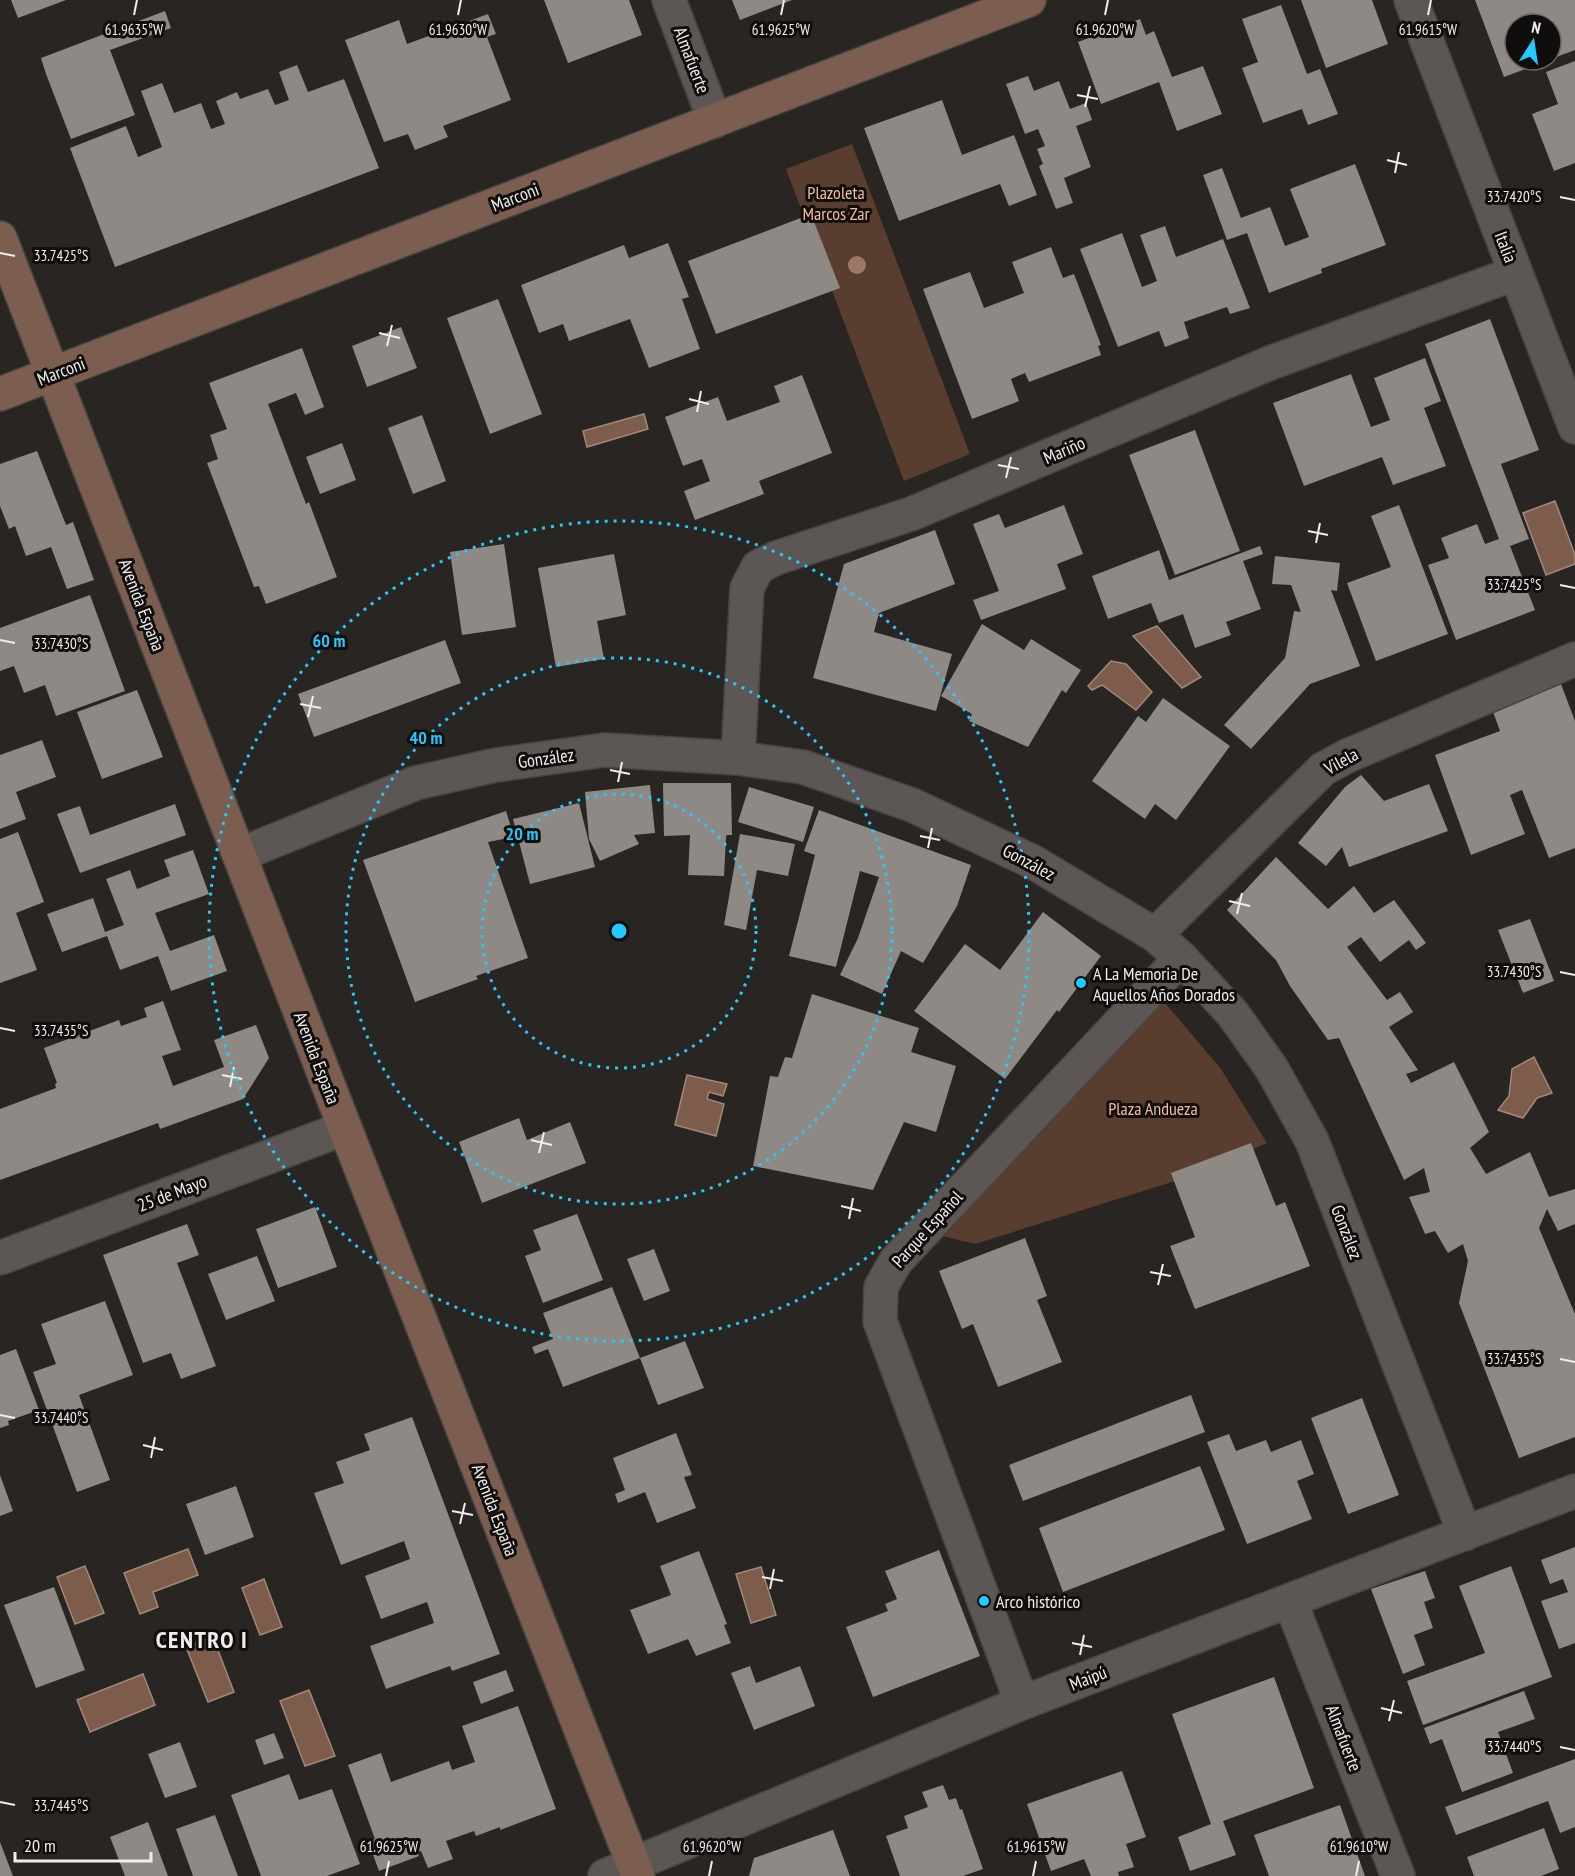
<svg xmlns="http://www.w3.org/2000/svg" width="1575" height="1876" font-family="'PT Sans Narrow',sans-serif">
	<rect width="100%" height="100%" fill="#292522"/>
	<path fill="#593d2f" d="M852 144 970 454 904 481 786 169Z
		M1154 990 1221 1069 1267 1143 1191 1176 975 1244 942 1236Z"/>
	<path fill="#7d5c4b" stroke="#a0887b" stroke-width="1.5" d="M644 414 648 429 587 447 583 431Z
		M1555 501 1575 555V564L1546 575 1523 513Z
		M1157 626 1201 677 1182 688 1133 636Z
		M1111 661 1126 664 1152 692 1136 710 1102 685 1092 690 1088 686Z
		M1534 1057 1552 1093 1537 1098 1523 1118 1498 1110 1509 1096 1512 1069Z
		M687 1075 727 1084 723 1096 709 1092 707 1099 724 1104 716 1136 675 1125Z
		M188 1549 198 1575 153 1592 158 1607 140 1614 124 1573Z
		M85 1566 104 1613 75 1624 57 1577Z
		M761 1567 776 1615 751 1623 736 1574Z
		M264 1579 282 1627 260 1635 242 1588Z
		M213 1637 234 1692 208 1702 186 1647Z
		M143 1674 155 1705 90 1732 77 1700Z
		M309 1690 335 1756 305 1766 280 1701Z"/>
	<path fill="#8f8986" d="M11 0H66L18 18Z
		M544 0H629L642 35 568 63Z
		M732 0H792L740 20Z
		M1301 0H1372L1388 44 1326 68Z
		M1475 0H1575V50L1551 59V24H1515V60H1549L1504 77Z
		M1281 5 1307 74 1320 69 1338 114 1308 125 1302 109 1263 123 1242 68 1258 62 1242 19Z
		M165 11 171 28 110 50 135 115 71 139 46 74 41 58Z
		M488 14 496 34 487 37 511 100 443 126 448 137 415 150 408 134 384 142 345 40 399 20 407 44Z
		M1140 19 1146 35 1154 31 1172 77 1203 66 1222 114 1177 131 1159 82 1101 104 1078 42Z
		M1575 61V163L1554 171 1532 114 1558 104 1546 72Z
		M297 65 308 92 344 79 379 168 115 267 70 148 126 126 138 157 162 147 141 91 162 83 174 113 201 103 211 129 225 124 216 101 237 92 240 99 268 89 275 105 289 100 279 72Z
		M1028 76 1034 91 1059 81 1070 109 1086 103 1092 120 1076 126 1091 167 1064 178 1073 203 1056 209 1039 166 1043 164 1037 149 1045 146 1038 129 1025 134 1006 84Z
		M942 100 962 155 1014 135 1037 195 1009 206 1000 184 899 221 864 128Z
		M1355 164 1386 245 1321 269 1322 273 1269 293 1247 233 1227 240 1203 175 1222 168 1241 218 1270 207 1285 246 1309 237 1290 189Z
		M811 214 840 288 716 334 688 261Z
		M1165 226 1176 257 1223 239 1250 308 1230 314 1227 307 1184 322 1189 338 1165 347 1159 331 1118 347 1080 249 1122 233 1142 287 1157 281 1140 235Z
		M668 243 689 297 682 299 700 349 649 368 630 319 569 341 563 324 539 333 521 285 624 245 629 258Z
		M1051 247 1063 278 1074 274 1101 345 1098 346 1101 355 1029 382 1025 373 1011 379 1019 401 972 419 923 289 970 272 984 308 1024 293 1012 262Z
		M498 299 542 414 490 434 447 318Z
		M1490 319 1539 450 1501 464 1529 539 1510 546 1535 610 1456 640 1428 565 1449 558 1441 538 1477 524 1485 544 1499 539 1425 344Z
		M401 327 417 368 367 387 352 346Z
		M302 348 324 407 305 415 296 393 268 404 306 504 309 502 337 577 266 604 259 586 254 587 207 463 218 459 210 435 227 429 209 383Z
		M1425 358 1441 401 1424 408 1446 466 1393 485 1382 457 1304 486 1273 403 1351 374 1371 427 1390 420 1374 378Z
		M802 375 832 453 759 481 764 494 695 520 684 491 710 481 702 459 683 466 665 417 718 397 727 421 780 402 774 386Z
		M422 415 446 481 413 494 388 428Z
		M1195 430 1240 551 1175 575 1129 455Z
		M342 443 356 480 320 494 306 457Z
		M37 451 66 525 73 522 94 580 67 589 51 547 26 556 15 526 9 529 0 506V464Z
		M1064 505 1083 554 1057 564 1066 589 981 620 973 600 999 591 973 524 999 514 1005 528Z
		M1399 505 1448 634 1376 661 1347 583 1391 567 1371 516Z
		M935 530 955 584 879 613 874 632 952 654 936 711 813 678 844 564Z
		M504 544 516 627 462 635 450 552Z
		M1260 546 1263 554 1243 561 1261 609 1226 622 1231 635 1195 648 1183 614 1159 623 1151 603 1108 619 1092 576 1159 550 1169 580Z
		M614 554 626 615 597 621 604 659 556 667 538 568Z
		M1275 556 1340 563 1337 591 1331 590 1360 666 1310 684 1251 749 1224 725 1285 658 1294 611 1301 612 1291 585 1272 584Z
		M90 595 125 691 56 716 45 685 24 693 14 666 0 671V628Z
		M982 624 1024 650 1031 639 1081 670 1066 693 1062 690 1028 747 969 721 972 714 941 696Z
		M445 640 461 683 314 737 298 694Z
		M1561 684 1575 721V848L1549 858 1522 790 1510 795 1525 834 1471 855 1435 755 1500 731 1492 709Z
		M137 690 163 757 102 779 77 712Z
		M1163 698 1230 746 1176 820 1155 804 1145 819 1092 781 1138 716 1146 722Z
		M42 740 56 777 16 792 26 819 0 829V755Z
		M1361 775 1384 801 1429 784 1448 831 1349 867 1342 847 1326 866 1298 843 1345 787Z
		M663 783H731L732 835H727L726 837 724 876 688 875 690 835 664 836Z
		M650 785 655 833 634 835 639 844 600 861 589 839 585 792Z
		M749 787 814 807 803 842 738 822Z
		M579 803 595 867 530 884 513 819Z
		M175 804 186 835 80 873 57 814 80 806 90 835Z
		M819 810 971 865 957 906 923 963 901 951 882 994 840 975 858 938 879 877 860 871 836 967 789 956 815 855 804 851Z
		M506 811 514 837 488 842 528 958 476 976 478 979 415 1002 363 860Z
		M18 832 44 902 16 913 37 970 0 983V839Z
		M740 834 795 844 788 876 757 870 746 930 724 925Z
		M193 850 209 894 155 913 170 951 214 935 227 971 171 991 158 956 120 970 107 936 62 952 47 914 93 898 105 932 124 925 106 879 130 870 137 889 170 876 164 860Z
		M1276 857 1328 909 1354 886 1374 913 1394 900 1426 943 1416 950 1409 940 1380 962 1361 937 1347 947 1387 1000 1400 992 1413 1012 1389 1027 1418 1070 1406 1074 1411 1083 1454 1062 1489 1132 1470 1148 1486 1174 1530 1152 1549 1197 1575 1189V1224L1558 1231 1547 1209 1539 1228 1575 1314V1437L1519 1458 1459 1303 1468 1261 1463 1244 1448 1253 1435 1231 1425 1234 1409 1197 1430 1192 1424 1168 1404 1180 1339 1038 1328 1040 1290 986 1276 960 1227 910Z
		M1043 912 1101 956 1059 1012 1057 1010 1005 1079 914 1011 965 944 1000 970Z
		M1530 919 1554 981 1523 993 1498 930Z
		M812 994 919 1028 911 1052 956 1066 936 1132 904 1122 873 1190 753 1166 770 1076 778 1077 785 1057 792 1058Z
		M163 1001 181 1050 162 1056 173 1086 224 1067 214 1040 256 1025 269 1058 243 1099 160 1129 158 1123 0 1180V1109L56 1088 55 1084 57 1083 44 1048 119 1020 121 1026 147 1017 144 1008Z
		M519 1118 527 1140 570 1122 586 1163 482 1203 459 1142Z
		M1251 1143 1276 1206 1285 1202 1310 1266 1195 1309 1170 1246 1195 1237 1171 1173Z
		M315 1207 337 1267 278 1288 256 1229Z
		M577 1214 603 1280 543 1303 525 1256 541 1250 533 1230Z
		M187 1224 199 1255 177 1263 216 1366 181 1379 171 1353 143 1363 103 1255Z
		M1025 1238 1047 1296 1037 1300 1062 1362 998 1387 973 1324 962 1329 939 1271Z
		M654 1249 670 1291 644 1301 627 1259Z
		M257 1256 275 1301 226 1320 208 1274Z
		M612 1287 640 1358 685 1341 704 1388 658 1405 640 1358 563 1387 548 1349 535 1354 532 1347 553 1339 543 1313Z
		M105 1301 133 1375 79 1395 110 1480 77 1492 33 1372 56 1364 41 1324Z
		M16 1349 39 1410 8 1421 9 1425 0 1428V1355Z
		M1191 1395 1205 1432 1023 1501 1009 1465Z
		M1362 1398 1399 1495 1348 1514 1311 1418Z
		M412 1417 500 1654 452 1671 450 1666 386 1689 370 1646 434 1623 427 1602 381 1619 365 1576 410 1559 404 1541 341 1565 314 1493 344 1483 336 1462 370 1450 364 1434Z
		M676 1433 692 1475 684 1477 696 1508 657 1523 645 1492 618 1503 615 1494 625 1490 613 1458Z
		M1229 1434 1236 1451 1266 1440 1271 1452 1301 1440 1314 1474 1297 1481 1312 1519 1247 1544 1207 1442Z
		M1200 1466 1225 1530 1063 1592 1039 1528Z
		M0 1475 13 1511 0 1516Z
		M236 1486 254 1537 205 1555 186 1504Z
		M1575 1547V1643L1559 1649 1541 1601 1568 1592 1563 1579 1550 1584 1541 1560Z
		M939 1550 980 1656 873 1697 846 1627 888 1611 885 1604 897 1599 885 1571Z
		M699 1551 727 1624 724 1625 731 1643 696 1656 688 1639 648 1654 630 1610 671 1595 660 1566Z
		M1511 1566 1552 1677 1423 1725 1407 1681 1485 1653 1459 1586Z
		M1425 1571 1435 1598 1424 1602 1433 1628 1414 1635 1425 1665 1403 1674 1371 1589Z
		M54 1587 85 1670 36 1688 4 1605Z
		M750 1666 756 1683 800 1666 815 1706 754 1730 731 1673Z
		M506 1670 514 1691 481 1704 473 1682Z
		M1274 1677 1314 1788 1223 1821 1236 1855 1190 1871 1178 1837 1211 1824 1172 1714Z
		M1524 1691 1535 1719 1498 1732 1513 1773 1462 1792 1442 1739 1430 1744 1424 1728Z
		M518 1706 556 1809 500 1830V1827L476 1836 474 1831 446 1841 453 1859 428 1868 421 1851 417 1852 419 1856 379 1871 368 1841 375 1839 348 1765 381 1753 391 1782 449 1761 452 1770 475 1762 462 1726Z
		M274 1733 284 1758 264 1765 255 1740Z
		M180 1742 197 1787 165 1798 148 1754Z
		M1575 1759V1827L1560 1833 1548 1801 1456 1835 1445 1807Z
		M1122 1771 1146 1837 1126 1844 1134 1867 1118 1872 1119 1876H1091L1084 1859 1051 1871 1027 1804Z
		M289 1774 299 1800 332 1789 360 1864 327 1876H261L231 1795Z
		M943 1785 949 1800 956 1798 960 1810 962 1809 983 1869 963 1876H900L886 1836 908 1828 904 1816 928 1807 922 1792Z
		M1340 1805 1365 1876H1269L1254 1835Z
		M215 1815 238 1876H193L176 1829Z
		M148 1822 168 1876H125L110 1837Z
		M1544 1828 1559 1869 1541 1876H1474L1467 1857Z
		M833 1830 850 1876H749L754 1858Z
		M0 1842 13 1876H0Z"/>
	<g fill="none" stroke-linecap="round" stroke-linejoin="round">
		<defs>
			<path id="minor" d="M669 0 715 121
				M1411 0 1575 427
				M738 758 747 588 758 567 776 558 911 514 1270 363 1516 273
				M239 855 416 783 496 765 604 750 738 758 803 767 912 805 1033 862 1155 935 1181 958 1233 1014 1272 1069 1312 1141 1465 1534
				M1155 935 1323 769 1347 756 1575 659
				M0 1258 345 1128
				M1290 1601 1398 1876
				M1022 1703 880 1321 881 1287 896 1261 1181 958
				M605 1876 1022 1703 1575 1491"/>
			<path id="secondary" d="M0 238 345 1128 638 1876
				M0 394 1029 0"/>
		</defs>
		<use href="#minor" stroke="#484442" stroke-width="36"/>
		<use href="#secondary" stroke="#484442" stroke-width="36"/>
		<use href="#minor" stroke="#5c5654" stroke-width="33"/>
		<use href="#secondary" stroke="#7b5e4f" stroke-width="33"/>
	</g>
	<circle fill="#9a7766" cx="857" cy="265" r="9"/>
	<path fill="none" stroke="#f1edec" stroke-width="2" d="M134 15 137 0M458 15 461 0M781 15 784 0M1105 15 1108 0M1428 15 1431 0M1077 95 1098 99M1085 107 1090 86M1387 160 1407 165M1395 173 1399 152M1560 197 1575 200M0 253 15 256M379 333 400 338M387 346 392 325M689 399 709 404M697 412 701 391M998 465 1019 469M1006 478 1011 457M1308 531 1328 535M1316 543 1320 523M1560 585 1575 588M0 640 15 643M300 704 321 708M308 717 313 696M610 770 630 774M618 782 622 762M920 836 940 840M928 848 932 828M1229 901 1250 906M1237 914 1242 893M1560 972 1575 975M0 1028 15 1031M222 1075 242 1079M230 1087 234 1067M531 1140 552 1145M539 1153 544 1132M841 1206 861 1211M849 1219 853 1198M1150 1272 1171 1276M1158 1285 1163 1264M1560 1359 1575 1362M0 1415 15 1418M143 1445 163 1450M151 1458 155 1437M452 1511 473 1515M460 1524 465 1503M762 1577 783 1581M770 1589 774 1569M1072 1643 1092 1647M1080 1655 1084 1635M1381 1708 1402 1713M1389 1721 1394 1700M1560 1747 1575 1750M0 1802 15 1805M386 1876 389 1861M709 1876 712 1861M1033 1876 1036 1861M1356 1876 1359 1861"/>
	<g fill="none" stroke="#25c9fe" stroke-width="3" stroke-dasharray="3 6">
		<circle cx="619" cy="931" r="137"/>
		<circle cx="619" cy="931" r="273"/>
		<circle cx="619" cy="931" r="410"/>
	</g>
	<g fill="#25c9fe" stroke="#100e0d" stroke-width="2">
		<circle cx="1081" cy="983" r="6"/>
		<circle cx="984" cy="1601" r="6"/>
	</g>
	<g text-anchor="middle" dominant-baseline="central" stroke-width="6" stroke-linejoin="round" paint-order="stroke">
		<g font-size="18" fill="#f1edec" stroke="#100e0d">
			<text transform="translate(692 60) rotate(69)">Almafuerte</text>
			<text transform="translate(515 197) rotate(-21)">Marconi</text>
			<text transform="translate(1506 247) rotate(69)">Italia</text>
			<text transform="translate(61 371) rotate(-21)">Marconi</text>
			<text transform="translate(1064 450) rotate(-23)">Mariño</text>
			<text transform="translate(142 605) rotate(69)">Avenida España</text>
			<text transform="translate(546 758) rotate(-8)">González</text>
			<text transform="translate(1341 761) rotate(-29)">Vilela</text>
			<text transform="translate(1029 862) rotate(28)">González</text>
			<text transform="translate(317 1058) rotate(69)">Avenida España</text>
			<text transform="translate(172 1193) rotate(-21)">25 de Mayo</text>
			<text transform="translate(927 1229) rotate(-48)">Parque Español</text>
			<text transform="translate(1347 1232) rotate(69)">González</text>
			<text transform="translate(495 1510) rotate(69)">Avenida España</text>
			<text transform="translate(1088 1678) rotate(-21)">Maipú</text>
			<text transform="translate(1344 1738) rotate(69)">Almafuerte</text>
		</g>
		<g font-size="18" fill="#f6ba9d" stroke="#100e0d">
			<text x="836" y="192">Plazoleta<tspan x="836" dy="21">Marcos Zar</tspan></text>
			<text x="1153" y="1108">Plaza Andueza</text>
		</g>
		<g font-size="18" fill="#f1edec" stroke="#100e0d" text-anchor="start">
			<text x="1093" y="973">A La Memoria De<tspan x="1093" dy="21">Aquellos Años Dorados</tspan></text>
			<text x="996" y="1601">Arco histórico</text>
		</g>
		<g font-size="24" font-weight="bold" letter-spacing="1.5" fill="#f1edec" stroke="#100e0d">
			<text x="202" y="1639">CENTRO I</text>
		</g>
	</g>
	<g font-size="15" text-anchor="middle" fill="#f1edec" stroke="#100e0d" stroke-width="6" stroke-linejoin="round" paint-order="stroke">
		<text x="134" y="35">61.9635°W</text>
		<text x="458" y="35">61.9630°W</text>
		<text x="781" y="35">61.9625°W</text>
		<text x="1105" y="35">61.9620°W</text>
		<text x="1428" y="35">61.9615°W</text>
		<text x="1514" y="202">33.7420°S</text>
		<text x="61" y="261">33.7425°S</text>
		<text x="1514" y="590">33.7425°S</text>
		<text x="61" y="649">33.7430°S</text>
		<text x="1514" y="977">33.7430°S</text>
		<text x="61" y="1036">33.7435°S</text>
		<text x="1514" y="1364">33.7435°S</text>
		<text x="61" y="1423">33.7440°S</text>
		<text x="1514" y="1752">33.7440°S</text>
		<text x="61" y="1811">33.7445°S</text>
		<text x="389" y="1852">61.9625°W</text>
		<text x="712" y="1852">61.9620°W</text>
		<text x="1036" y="1852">61.9615°W</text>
		<text x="1359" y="1852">61.9610°W</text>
	</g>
	<circle cx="619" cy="931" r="9" fill="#25c9fe" stroke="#100e0d" stroke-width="3"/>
	<g font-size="18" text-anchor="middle" font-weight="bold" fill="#25c9fe" stroke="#100e0d" stroke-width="6" stroke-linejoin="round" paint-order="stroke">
		<text x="329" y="647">60 m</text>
		<text x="426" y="744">40 m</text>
		<text x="522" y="840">20 m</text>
	</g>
	<g transform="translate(1533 42) rotate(12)"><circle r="28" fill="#100e0d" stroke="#6a6766" stroke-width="1.5"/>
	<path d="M0-4.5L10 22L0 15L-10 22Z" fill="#25c9fe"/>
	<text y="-9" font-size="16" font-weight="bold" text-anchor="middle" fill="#f1edec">N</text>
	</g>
	<path d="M15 1852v9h136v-9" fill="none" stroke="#f1edec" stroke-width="3"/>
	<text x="24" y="1852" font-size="18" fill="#f1edec" stroke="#100e0d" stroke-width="4.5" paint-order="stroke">20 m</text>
</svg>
